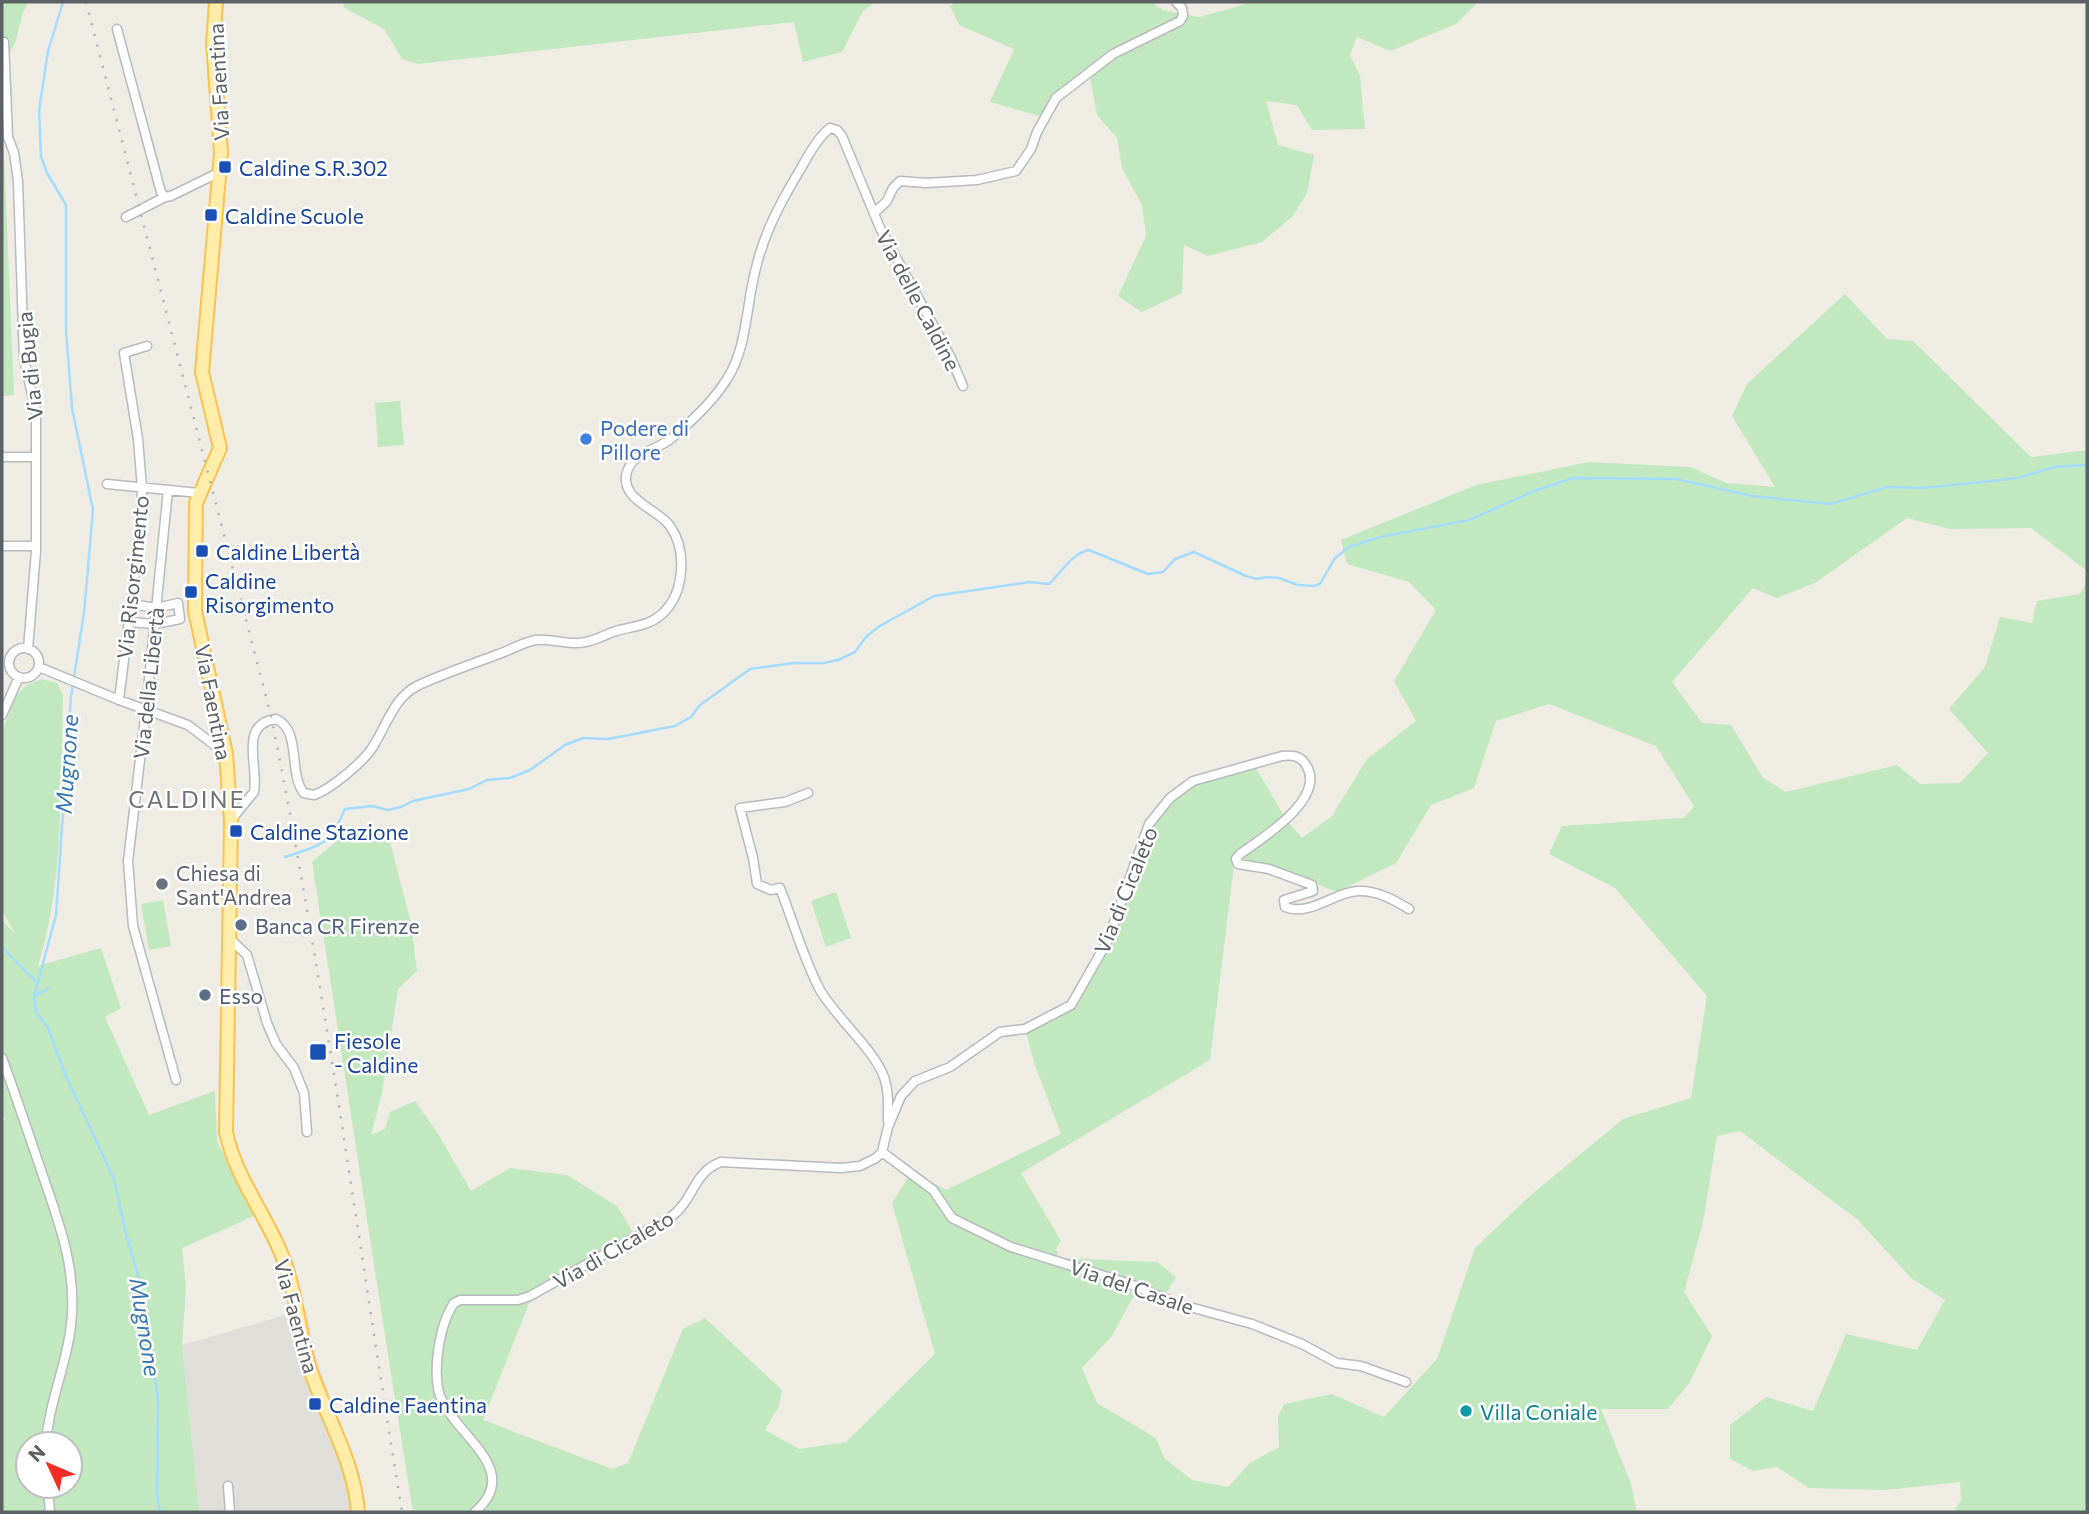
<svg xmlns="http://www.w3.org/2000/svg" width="2089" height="1514" font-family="Commissioner,sans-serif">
	<rect width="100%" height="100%" fill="#efece4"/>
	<path fill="#e0ded8" d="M306 1309 317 1362 350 1448 364 1512H199L182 1345Z"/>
	<path fill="#c1e8bf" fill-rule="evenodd" d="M2 2H28L23 12 16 40 9 56 12 139 4 140V152L14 395 2 396Z
		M345 2H876L863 11 842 52 803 62 794 22 418 64 402 59 384 29 343 7Z
		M955 2H1151L1163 10 1199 17 1254 2H1478L1456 24 1390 51 1357 37 1350 55 1360 76 1365 129 1312 130 1297 105 1266 101 1278 145 1314 155 1307 193 1293 216 1262 242 1208 256 1184 245 1182 293 1142 312 1118 296 1146 236 1142 205 1122 168 1117 138 1097 115 1090 77 1084 70 1057 93 1043 117 990 102 1014 49 959 25 950 6Z
		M1845 294 1887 339 1913 341 2031 457 2087 450V571L2031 528 1950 529 1907 518 1815 583 1777 598 1753 588 1672 682 1702 723 1731 725 1763 778 1786 792 1897 765 1920 784 1960 783 1988 753 1949 709 1985 667 2000 617 2032 623 2037 601 2080 594 2087 581V1512H1954L1961 1500 1960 1482 1885 1490 1809 1488 1777 1467 1753 1471 1730 1459V1425L1766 1397 1813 1411 1846 1334 1917 1350 1945 1300 1911 1278 1858 1220 1740 1131 1717 1136 1703 1222 1684 1292 1712 1336 1690 1382 1668 1409H1601L1631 1484 1637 1512H413C378 1296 346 1079 312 862L351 829 390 842 411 923 417 971 398 989 382 1093 371 1135 385 1129 390 1112 415 1101 437 1132 471 1191 510 1168 567 1175 617 1206 635 1236 533 1293 483 1420 612 1469 628 1463 683 1329 705 1318 782 1390 779 1406 765 1430 799 1449 846 1442 935 1354 892 1203 912 1171 946 1190 1061 1134 1035 1065 1025 1029 1071 1005 1107 942 1149 824 1193 781 1255 766 1285 818 1302 838 1332 816 1367 759 1416 721 1394 681 1436 610 1409 582 1347 564 1341 540 1476 485 1589 462 1691 467 1726 483 1775 487 1732 416 1747 384ZM1549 704 1656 746 1694 806 1684 818 1562 826 1549 854 1615 888 1707 996 1691 1098 1623 1119 1531 1195 1475 1248 1437 1359 1384 1417 1332 1394 1284 1404 1278 1417 1279 1447 1250 1463 1228 1487 1192 1480 1164 1458 1156 1438 1097 1403 1082 1368 1112 1336 1132 1299 1141 1293 1165 1295 1176 1277 1157 1262 1059 1258 1056 1249 1061 1241 1021 1173 1210 1060 1234 865 1257 861 1337 892 1396 863 1431 805 1474 788 1496 721Z
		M400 401 404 445 378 447 375 403Z
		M41 679 57 683 63 695C60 787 65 878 38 966L101 948 121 1008 105 1017 149 1115 215 1091 217 1141 254 1216 182 1248 186 1287 182 1345 199 1512H2V1120H5L2 1113V920L15 934 2 910V731L16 696 26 686ZM28 1444H70V1486H28Z
		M836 892 851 938 826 947 811 901Z
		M163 900 171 946 149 950 141 904Z"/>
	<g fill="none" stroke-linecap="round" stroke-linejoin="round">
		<path stroke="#a4dcff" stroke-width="2.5" d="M63 2 48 51 39 111 41 156 47 173 66 205V330L72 408 93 510 84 613 71 696 56 915 34 997 36 1012 48 1028 65 1074 114 1179 126 1234 140 1282 158 1399 157 1496 160 1512
			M285 857C303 851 324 847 335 830 339 824 341 816 345 809L372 806 388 810 401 807 413 801 469 789 487 780 510 778 530 770 565 745 583 738 608 739 675 726 691 717 700 705 750 669 794 663H824L838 660 855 652 866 637 878 627 934 596 1030 582 1049 584C1061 573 1072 553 1089 550L1148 574 1163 572 1175 559 1194 552 1246 576 1257 579 1267 577 1279 578 1298 585 1314 586 1320 584 1335 558 1349 547 1380 537 1469 520 1534 491 1573 478 1676 479 1752 496 1831 504 1887 487 1922 488 1982 482 2018 478 2054 467 2087 465
			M2 947 36 982
			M34 997 48 988"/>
		<defs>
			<path id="street" d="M117 29 161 192 165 197 171 196 220 172
				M4 42 8 137 14 153 18 181 24 359 36 412V551L28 649
				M874 213 887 201 893 188 900 181 926 183 977 180 1016 171 1031 149 1037 132 1056 98 1113 54 1180 21 1183 16 1182 8 1176 2
				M126 217 165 197
				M2 457H36
				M107 484 199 493
				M168 490 146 709 128 861 133 926 176 1080
				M2 546H36
				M128 622 155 624 180 619 178 603 156 608 131 604
				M9 663a15 15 0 1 1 30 0a15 15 0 1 1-30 0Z
				M39 667 119 700 188 725 226 754
				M119 700 140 531 142 488 138 439 124 353 147 346
				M2 715 19 677
				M808 793 785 802 740 808 753 858 757 884 771 890 780 888C793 921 804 960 820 990 837 1019 873 1048 884 1077 889 1091 888 1106 888 1121
				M231 820 254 792C259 766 238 724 276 719 302 730 288 775 304 793L314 795C331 789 365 761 374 745 387 724 394 698 417 686 442 674 470 665 496 655 509 651 523 642 536 640 550 638 564 644 578 643 591 643 602 636 613 632 631 626 648 627 662 614 685 593 687 550 670 526 658 509 623 501 626 476 630 451 658 451 673 437 692 421 714 400 727 379 747 348 746 307 755 272 763 236 778 207 797 175 806 160 816 139 830 128L837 130 842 136 880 228 951 358 963 386
				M230 939 247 955 267 1023 276 1044 294 1068 304 1093 307 1132
				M2 1058C16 1096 29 1135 42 1173 58 1220 75 1264 72 1313 70 1358 49 1399 46 1444
				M882 1152 933 1190 952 1218 1011 1247 1130 1284 1179 1304 1252 1324 1302 1344 1337 1363 1361 1366 1406 1382
				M48 1486 50 1512
				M228 1486 230 1512
				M475 1512C521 1472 463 1440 443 1403 430 1379 439 1325 454 1303L460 1300H518L530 1296 671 1217C694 1200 693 1172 721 1162L841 1168 860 1166 876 1158 882 1152 888 1127 901 1096 915 1081 950 1067 1000 1032 1025 1029 1071 1005 1107 942 1149 824 1170 798 1193 781 1282 756C1292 755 1300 755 1306 765 1327 798 1263 838 1240 854L1236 859 1238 864 1269 869 1312 885 1313 891 1284 900 1285 907C1310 917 1334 892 1358 891 1377 890 1394 900 1409 909"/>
			<path id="primary" d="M216 2 213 43 221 153 202 372 220 448 196 503 195 601V611L226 754 231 821 226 1132C235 1176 264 1212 281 1253 296 1289 298 1329 309 1366 325 1416 354 1459 358 1512"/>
		</defs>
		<use href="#street" stroke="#b7babf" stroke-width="11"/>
		<use href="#primary" stroke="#f9c353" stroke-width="16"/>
		<use href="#street" stroke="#fff" stroke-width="8"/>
		<use href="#primary" stroke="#ffeda9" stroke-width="12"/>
		<path stroke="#b3b4b5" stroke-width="2.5" stroke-dasharray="2 9" stroke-linecap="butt" d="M86 2 272 720C324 982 359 1248 402 1512"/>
	</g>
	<g fill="#1a4fb4" stroke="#fff" stroke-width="2.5">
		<rect x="218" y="160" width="14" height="14" rx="3.5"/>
		<rect x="204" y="208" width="14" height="14" rx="3.5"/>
		<rect x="195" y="544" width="14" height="14" rx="3.5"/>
		<rect x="184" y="585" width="14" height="14" rx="3.5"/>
		<rect x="229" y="824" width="14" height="14" rx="3.5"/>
		<rect x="309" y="1043" width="18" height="18" rx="3.5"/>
		<rect x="308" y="1397" width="14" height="14" rx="3.5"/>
	</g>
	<circle fill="#3f7fe0" stroke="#fff" stroke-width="2.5" cx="586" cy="439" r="7"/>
	<circle fill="#6b7280" stroke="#fff" stroke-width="2.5" cx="162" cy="884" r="7"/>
	<g fill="#5c6f8a" stroke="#fff" stroke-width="2.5">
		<circle cx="241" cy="925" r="7"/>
		<circle cx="205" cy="995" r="7"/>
	</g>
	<circle fill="#0f9aa8" stroke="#fff" stroke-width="2.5" cx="1466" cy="1411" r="7"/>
	<g text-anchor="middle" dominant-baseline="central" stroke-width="5" stroke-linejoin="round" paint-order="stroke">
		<g font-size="21" fill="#5c6165" stroke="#fff">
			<text transform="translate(218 82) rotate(-93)">Via Faentina</text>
			<text transform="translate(919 300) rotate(62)">Via delle Caldine</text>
			<text transform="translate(29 366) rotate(-96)">Via di Bugia</text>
			<text transform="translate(132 577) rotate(-84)">Via Risorgimento</text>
			<text transform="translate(148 683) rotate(-84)">Via della Libertà</text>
			<text transform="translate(214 702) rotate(79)">Via Faentina</text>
			<text transform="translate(1125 890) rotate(-68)">Via di Cicaleto</text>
			<text transform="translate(613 1249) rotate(-30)">Via di Cicaleto</text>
			<text transform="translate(1132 1286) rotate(19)">Via del Casale</text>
			<text transform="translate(297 1316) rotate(75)">Via Faentina</text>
		</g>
		<g font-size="21" fill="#164399" stroke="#fff" text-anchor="start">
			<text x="239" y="167">Caldine S.R.302</text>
			<text x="225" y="215">Caldine Scuole</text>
			<text x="216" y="551">Caldine Libertà</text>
			<text x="205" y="580">Caldine<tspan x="205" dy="24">Risorgimento</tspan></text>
			<text x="250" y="831">Caldine Stazione</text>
			<text x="334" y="1040">Fiesole<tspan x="334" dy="24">- Caldine</tspan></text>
			<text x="329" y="1404">Caldine Faentina</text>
		</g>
		<g font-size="21" fill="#366cbe" stroke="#fff" text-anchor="start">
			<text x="600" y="427">Podere di<tspan x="600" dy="24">Pillore</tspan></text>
		</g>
		<g font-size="21" fill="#5b616d" stroke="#fff" text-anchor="start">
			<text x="176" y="872">Chiesa di<tspan x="176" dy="24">Sant'Andrea</tspan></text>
		</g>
		<g font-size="21" fill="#4e5e75" stroke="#fff" text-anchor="start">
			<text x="255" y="925">Banca CR Firenze</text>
			<text x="219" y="995">Esso</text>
		</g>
		<g font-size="21" fill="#0d838f" stroke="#fff" text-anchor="start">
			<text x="1480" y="1411">Villa Coniale</text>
		</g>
		<g font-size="23" font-style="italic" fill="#3877ae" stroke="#fff">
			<text transform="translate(66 764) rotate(-86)">Mugnone</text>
			<text transform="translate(146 1327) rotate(81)">Mugnone</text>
		</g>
		<g font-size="24" letter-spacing="2" fill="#6d7377" stroke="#fff">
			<text x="187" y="798">CALDINE</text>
		</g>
	</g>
	<rect width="2089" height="1514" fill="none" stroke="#5c6165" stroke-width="7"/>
	<g transform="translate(49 1465) rotate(314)"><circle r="33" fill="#ffffff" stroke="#bec0c1" stroke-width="2"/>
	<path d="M0-5L12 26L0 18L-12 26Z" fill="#f32d26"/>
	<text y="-10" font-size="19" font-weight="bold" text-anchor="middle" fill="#5c6165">N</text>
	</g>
</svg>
